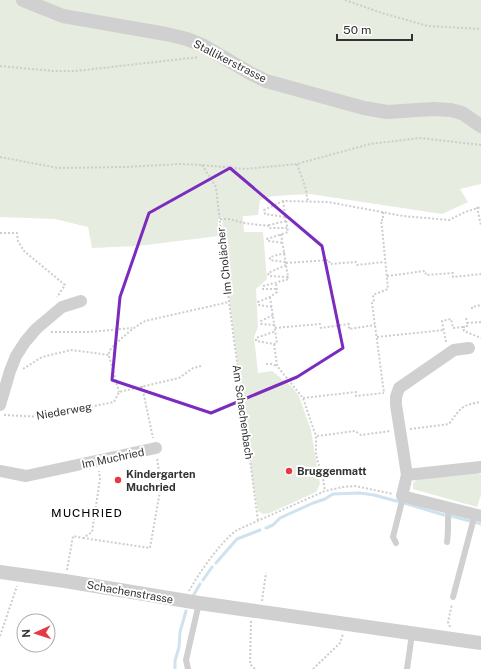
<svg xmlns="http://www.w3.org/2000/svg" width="481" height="669" font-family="'Public Sans',sans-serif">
	<rect width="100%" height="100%" fill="#fff"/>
	<path fill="#e6ecdf" d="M0 0H481V184L460 189 468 202 442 214 310 194 273 196 260 200 258 215 243 216 244 232H263L267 279 256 289 258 327 254 337 258 373 272 371 292 387 299 396 311 430 320 484 316 492 270 513 263 514 258 511 253 482 230 305 222 217H218V236L138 246 92 248 88 227 55 219 0 217Z
		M473 472 481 474V495L477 507 413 489V483L419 478Z"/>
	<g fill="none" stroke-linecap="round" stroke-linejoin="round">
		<path stroke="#cfe2ee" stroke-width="3" d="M404 503 444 515
			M451 516 470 521
			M475 522 481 524
			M266 528 273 525 280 518 313 503 325 499 333 494 360 493 374 495 400 502
			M216 563 237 539 260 530
			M203 580 212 567
			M193 596 200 584
			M175 669V661L179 647 180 632 186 611"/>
		<path stroke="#cdcdcd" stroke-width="2" stroke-dasharray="2 2" stroke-linecap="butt" d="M345 0 382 13 428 26 481 29
			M0 66 53 71H76L199 57
			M0 157 58 168 125 167 181 164 202 165 245 169 297 164 370 144 420 138 481 145
			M297 164 305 186 308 202
			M202 165 216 187 229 302 258 521
			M283 201 288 232 267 239 268 241 283 243
			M477 207 481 226
			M383 212V220H381L382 227 388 289 373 295 374 302 372 303 384 393
			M285 217 265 214 264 210 283 201 328 202 403 216 449 220 465 212 481 207
			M220 219H230L243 223 269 226
			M286 221 269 225 270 228H287
			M0 233H17L18 241 24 251 65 285 57 297
			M281 234 288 277
			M285 253 270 257V260L286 262
			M286 263 329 260 330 264 356 262 357 265 384 262
			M286 265 268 273 269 276 288 277
			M387 276 425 271 426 275 453 273V277L481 274
			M276 289H263V286L289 279 288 277
			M270 297 277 343 274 344 256 341V338L276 331
			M272 307 259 305 258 302 270 297 277 292 276 282
			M472 309V307L481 305
			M273 315 261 321V324L275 325
			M466 318 467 323
			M463 327H467V323L481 322
			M275 328 320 324 321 328 349 324V329L375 325
			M51 332H89L132 328
			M377 337 444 330
			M446 342 442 321 451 319 453 328 463 327 464 331 481 338
			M274 344 277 366 303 398 307 410 316 436V453L318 463 322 472 325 491
			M109 356 119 392
			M266 364H271L277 366
			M23 369 42 357 71 350 109 355V351C120 339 131 329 145 321L229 302
			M142 386 153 438
			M303 398 356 392V396L384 393
			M4 415 42 417 114 402 119 392 179 378 193 368 201 366
			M410 429 449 424C461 408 461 405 481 402
			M317 436 355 431 361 435 390 431
			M83 538 150 548 161 485 157 458
			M67 570 73 536 83 538 92 532 100 479 99 471
			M189 591C199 573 221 541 237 530L325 491 343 487 355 486 393 494
			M262 601 266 573
			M251 621 250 664 255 669
			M450 627 448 622 452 604
			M0 636 17 586
			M313 669 340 643 343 634"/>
		<path stroke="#d0d0d0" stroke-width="6" d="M447 542C449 529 447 519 449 507
			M396 543 393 537 403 497
			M453 597 475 514
			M188 669 186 660 199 603
			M407 669 412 634"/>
		<path stroke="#d0d0d0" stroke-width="12" d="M469 348 454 350 399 388 396 397V405L407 475 481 467
			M0 405 10 371 16 356 25 342 36 329 62 307 81 301
			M0 471 26 476 156 448
			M407 475 402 496 481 516"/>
		<path stroke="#d0d0d0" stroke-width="14" d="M23 0 63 16 166 34 187 39 204 46 250 73 266 81 364 108 387 112 433 109 451 110 462 113 481 126
			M0 572 65 581 199 603 481 643"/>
	</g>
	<path fill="none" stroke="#7b2cbf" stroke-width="3" stroke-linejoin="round" d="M230 168 322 246 343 348 297 377 211 413 112 380 120 297 149 213Z"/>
	<g fill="#e63946" stroke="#fff" stroke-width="1.5">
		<circle cx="289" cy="471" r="4"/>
		<circle cx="118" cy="480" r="4"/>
	</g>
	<g text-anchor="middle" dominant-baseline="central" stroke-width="4" stroke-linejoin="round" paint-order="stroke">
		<g font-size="11" fill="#333" stroke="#fff">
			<text transform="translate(230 61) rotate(27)">Stallikerstrasse</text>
			<text transform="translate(224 261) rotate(-96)">Im Cholächer</text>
			<text transform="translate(64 411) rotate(-10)">Niederweg</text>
			<text transform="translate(243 412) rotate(82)">Am Schachenbach</text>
			<text transform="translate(113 458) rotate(-12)">Im Muchried</text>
			<text transform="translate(130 592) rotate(10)">Schachenstrasse</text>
		</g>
		<g font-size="11" font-weight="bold" fill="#333" stroke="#fff" text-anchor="start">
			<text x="297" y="471">Bruggenmatt</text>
			<text x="126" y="474">Kindergarten<tspan x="126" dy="13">Muchried</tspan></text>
		</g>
		<g font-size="12" letter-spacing="1" fill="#000" stroke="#fff">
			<text x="87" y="513">MUCHRIED</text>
		</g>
	</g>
	<g transform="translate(36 633) rotate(267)"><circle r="19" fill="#ffffff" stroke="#adadad"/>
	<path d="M0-3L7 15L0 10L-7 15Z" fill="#e63946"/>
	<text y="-6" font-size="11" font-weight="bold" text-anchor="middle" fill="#333333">N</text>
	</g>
	<path d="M337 34v6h75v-6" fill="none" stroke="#333333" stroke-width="2"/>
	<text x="343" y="34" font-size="12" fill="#333333" stroke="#ffffff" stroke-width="3" paint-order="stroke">50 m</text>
</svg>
